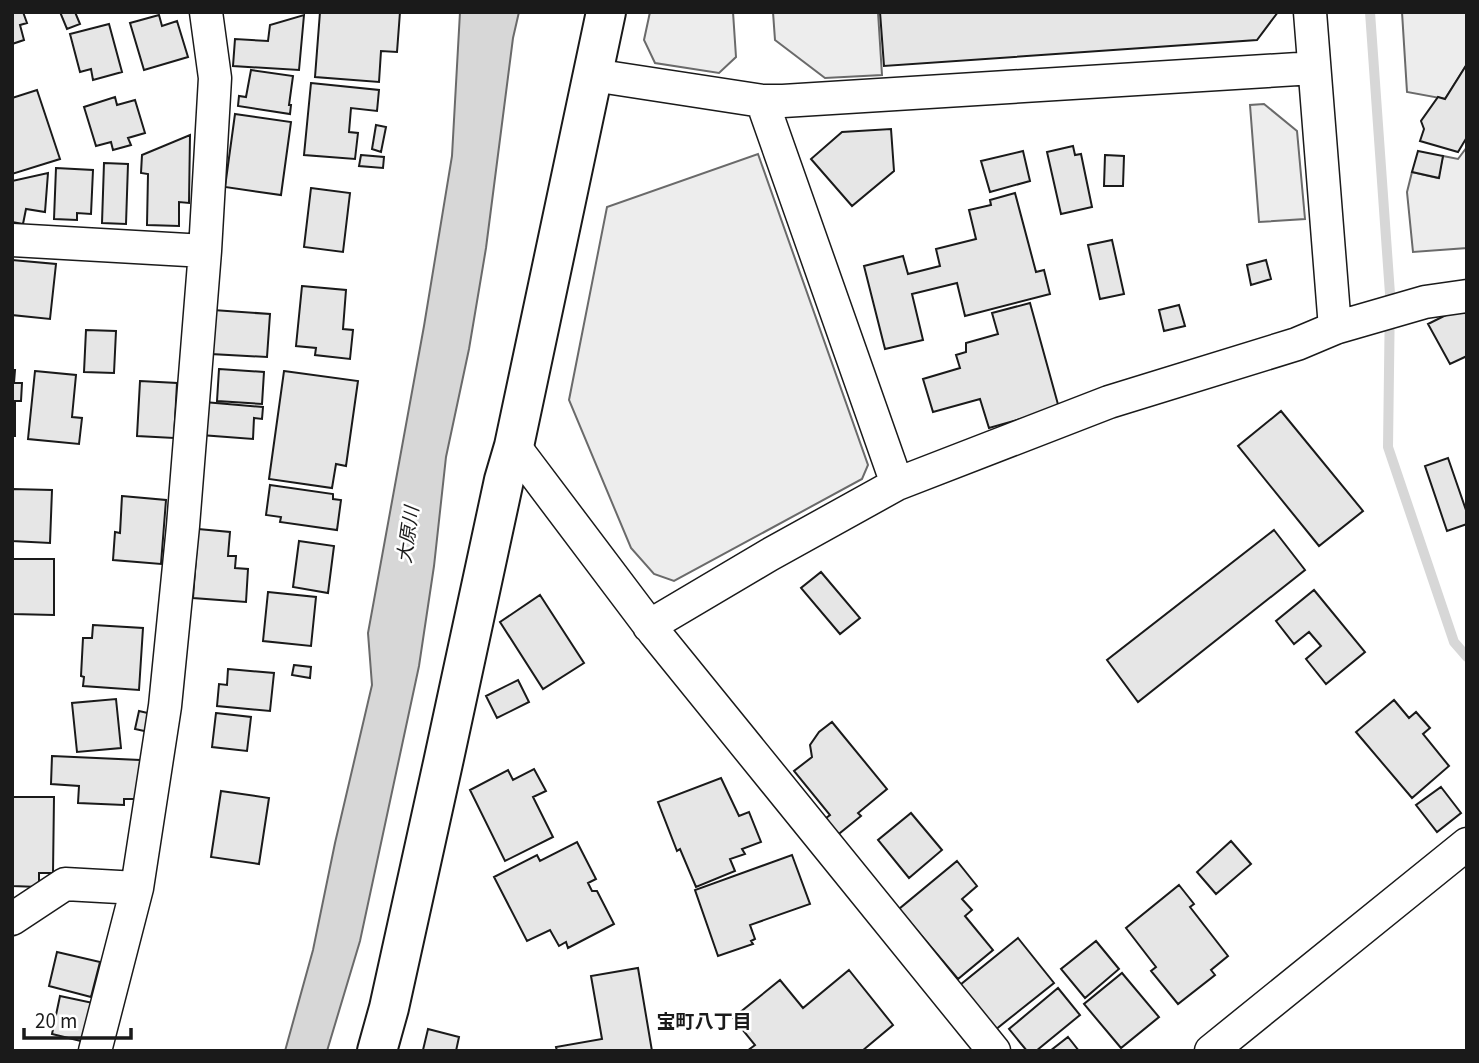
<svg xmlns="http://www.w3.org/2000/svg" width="1479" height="1063" font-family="'Source Sans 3','Noto Sans JP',sans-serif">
	<rect width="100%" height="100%" fill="#fff"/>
	<path fill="#ededed" stroke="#6a6a6a" stroke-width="2" d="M650 12H733L736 57 719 73 655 63 644 40Z
		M773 12H878L882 75 825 78 775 40Z
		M1402 12H1467V64L1445 99 1407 92Z
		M1264 104 1297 131 1305 219 1259 222 1250 105Z
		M1467 147V248L1413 252 1407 192 1412 172 1438 178 1443 156 1458 159Z
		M758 154 868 465 862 479 674 581 654 574 631 548 569 400 607 207Z"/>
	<path fill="#d7d7d7" stroke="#6a6a6a" stroke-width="2" d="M460 12H519L513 38 486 248 469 349 446 457 434 566 419 666 360 941 327 1051H285L313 950 335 843 372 685 368 633 424 326 452 156Z"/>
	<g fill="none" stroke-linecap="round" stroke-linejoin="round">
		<path stroke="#d7d7d7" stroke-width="10" d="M1370 12 1390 294 1388 447 1454 642 1467 657"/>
	</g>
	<path fill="#e6e6e6" stroke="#1a1a1a" stroke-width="2" d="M12 12H23L27 23 20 25 24 40 12 44Z
		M60 12H75L80 24 67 29Z
		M320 12H400L397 52 381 51 379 82 315 77Z
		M880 12H1278L1257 40 884 66Z
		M159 15 162 26 177 21 188 57 144 70 130 23Z
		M304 15 299 70 233 66 235 39 268 41 270 25Z
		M109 24 122 72 93 80 91 69 80 72 70 34Z
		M1467 64V137L1458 152 1420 141 1424 129 1421 121 1438 97 1445 99Z
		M251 70 293 76 289 105H291L290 114 238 106 239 96 246 97Z
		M311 83 379 90 377 111 351 108 349 132 358 133 355 159 304 155Z
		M37 90 60 159 12 174V98Z
		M115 97 117 105 135 100 145 133 128 138 131 145 113 150 111 142 96 146 84 107Z
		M235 114 291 122 281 195 225 187Z
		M376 125 386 127 381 152 372 149Z
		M891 129 894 171 852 206 811 159 842 132Z
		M190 135 189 203 179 202V226L147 225 148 174 141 173 142 155Z
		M1073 146 1075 155 1081 154 1092 207 1061 214 1047 152Z
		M1023 151 1030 181 990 192 981 161Z
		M1418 151 1443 156 1439 178 1412 172Z
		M361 155 384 157 383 168 359 166Z
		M1105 155 1124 156 1123 186H1104Z
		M104 163 128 164 126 224 102 223Z
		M56 168 93 170 91 214 77 213V220L54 219Z
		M48 173 45 212 26 209 23 224 12 222V181Z
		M311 188 350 193 343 252 304 247Z
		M1015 193 1036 272 1044 270 1050 294 965 316 957 283 912 294 923 340 885 349 864 266 903 256 908 274 940 266 936 249 976 239 969 210 991 205 990 200Z
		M1112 240 1124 294 1100 299 1088 245Z
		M12 260 56 264 50 319 12 315Z
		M1266 260 1271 279 1251 285 1247 265Z
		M302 286 346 290 343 329 353 330 350 359 315 355 316 348 296 346Z
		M1030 303 1059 408 989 428 980 399 933 412 923 379 960 368 956 355 966 352V343L998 334 992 313Z
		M1179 305 1185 326 1164 331 1159 310Z
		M1462 307 1467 316V356L1450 364 1428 324Z
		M213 310 270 314 267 357 211 354Z
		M86 330 116 331 114 373 84 372Z
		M219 369 264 372 262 404 217 401Z
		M12 370H15L14 383H22L21 401H15V436H12Z
		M35 371 76 375 72 417 82 418 79 444 28 439Z
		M284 371 358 381 346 466 336 464 332 488 269 479Z
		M140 381 177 383 174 438 137 436Z
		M204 402 263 407 262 419 254 418 253 439 201 435Z
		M1281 411 1363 511 1319 546 1238 446Z
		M1448 458 1467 513V524L1447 531 1425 466Z
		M270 485 333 494V499L341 500 337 530 280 522 281 517 266 515Z
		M12 489 52 490 50 543 12 541Z
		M122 496 166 500 161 564 113 560 115 532 120 533Z
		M198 529 230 532 228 556H236L235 568 248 569 246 602 193 598Z
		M1274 530 1305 570 1138 702 1107 660Z
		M299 541 334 546 328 593 293 587Z
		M12 559H54V615L12 614Z
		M821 572 860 618 840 634 801 588Z
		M1314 590 1365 652 1326 684 1306 659 1321 646 1309 632 1294 644 1276 621Z
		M268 592 316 597 311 646 263 641Z
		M540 595 584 663 543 689 500 622Z
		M93 625 143 628 139 690 83 686 84 677 81 676 83 638H92Z
		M294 665 311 667 310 678 292 675Z
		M228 669 274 673 270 711 217 706 219 684 227 685Z
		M518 680 529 702 497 718 486 696Z
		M116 699 121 748 77 752 72 703Z
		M1394 700 1409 718 1416 712 1430 728 1423 734 1449 766 1412 798 1356 732Z
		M139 711 152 714 149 732 135 729Z
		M216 713 251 717 247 751 212 747Z
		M832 722 887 789 858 813 861 816 835 837 822 821 830 815 794 771 812 757 810 745 819 732Z
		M52 756 140 760 139 799H124V805L78 803 79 786 51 784Z
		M534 769 546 791 533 797 553 837 505 861 470 790 508 770 513 780Z
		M721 778 739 816 749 812 761 842 742 849 745 854 730 859 735 871 696 887 680 849 677 851 658 802Z
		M1441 787 1461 813 1437 832 1416 805Z
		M221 791 269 798 259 864 211 857Z
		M12 797H54L53 873H39V887L12 886Z
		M911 813 942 850 909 878 878 840Z
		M1231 841 1251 864 1216 894 1197 872Z
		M577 842 596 879 588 883 592 891H597L614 924 568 948 566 942 559 946 550 930 527 941 494 877 537 855 540 861Z
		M792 855 810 904 750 925 755 939 751 941 753 944 718 956 695 890Z
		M957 861 977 886 962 899 972 910 965 916 993 950 958 979 899 909Z
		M1179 885 1194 904 1190 907 1228 956 1211 970 1215 975 1178 1004 1151 971 1156 967 1126 928Z
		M1018 938 1054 983 995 1030 960 985Z
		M1096 941 1119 969 1085 998 1061 969Z
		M57 952 100 962 91 997 49 986Z
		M638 968 652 1051H557L556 1047 602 1039 591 976Z
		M849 970 893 1025 862 1051H747L755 1045 733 1018 780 980 803 1008Z
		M1122 973 1159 1017 1121 1048 1084 1004Z
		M1058 988 1080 1015 1036 1051H1027L1009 1029Z
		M60 996 93 1003 85 1042 52 1034Z
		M428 1029 459 1037 456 1051 423 1050Z
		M1068 1037 1079 1051H1050Z"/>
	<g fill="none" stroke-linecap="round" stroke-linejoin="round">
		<defs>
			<path id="street" d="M1310 12 1335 328
				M593 75 762 101H783L1314 68
				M762 101 897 484
				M12 240 205 251
				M514 446 655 633 994 1051
				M649 626 769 555 897 484 1109 402 1297 344 1335 328 1425 302 1467 296
				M12 919 65 884 137 888
				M95 1051 137 888 165 706 183 526 205 251 215 78 206 12
				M1211 1051 1467 844"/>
			<path id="secondary" d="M377 1051 389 1008 443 763 504 480 514 446 606 12"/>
		</defs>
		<use href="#street" stroke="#1a1a1a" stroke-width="35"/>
		<use href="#secondary" stroke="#1a1a1a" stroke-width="42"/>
		<use href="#street" stroke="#fff" stroke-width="32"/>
		<use href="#secondary" stroke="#fff" stroke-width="38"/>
	</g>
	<g text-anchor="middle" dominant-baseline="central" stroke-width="5" stroke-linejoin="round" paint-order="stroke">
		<g font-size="19" font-style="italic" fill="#1a1a1a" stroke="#fff">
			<text transform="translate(409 535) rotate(-82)">大原川</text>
		</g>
		<g font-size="19" font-weight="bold" fill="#1a1a1a" stroke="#fff">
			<text x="704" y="1022">宝町八丁目</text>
		</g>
	</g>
	<rect width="1479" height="1063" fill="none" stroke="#1a1a1a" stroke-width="28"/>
	<path d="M24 1028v10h107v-10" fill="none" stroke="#1a1a1a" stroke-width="3.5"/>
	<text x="35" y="1028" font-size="21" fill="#1a1a1a" stroke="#ffffff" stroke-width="5" paint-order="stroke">20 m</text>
</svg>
